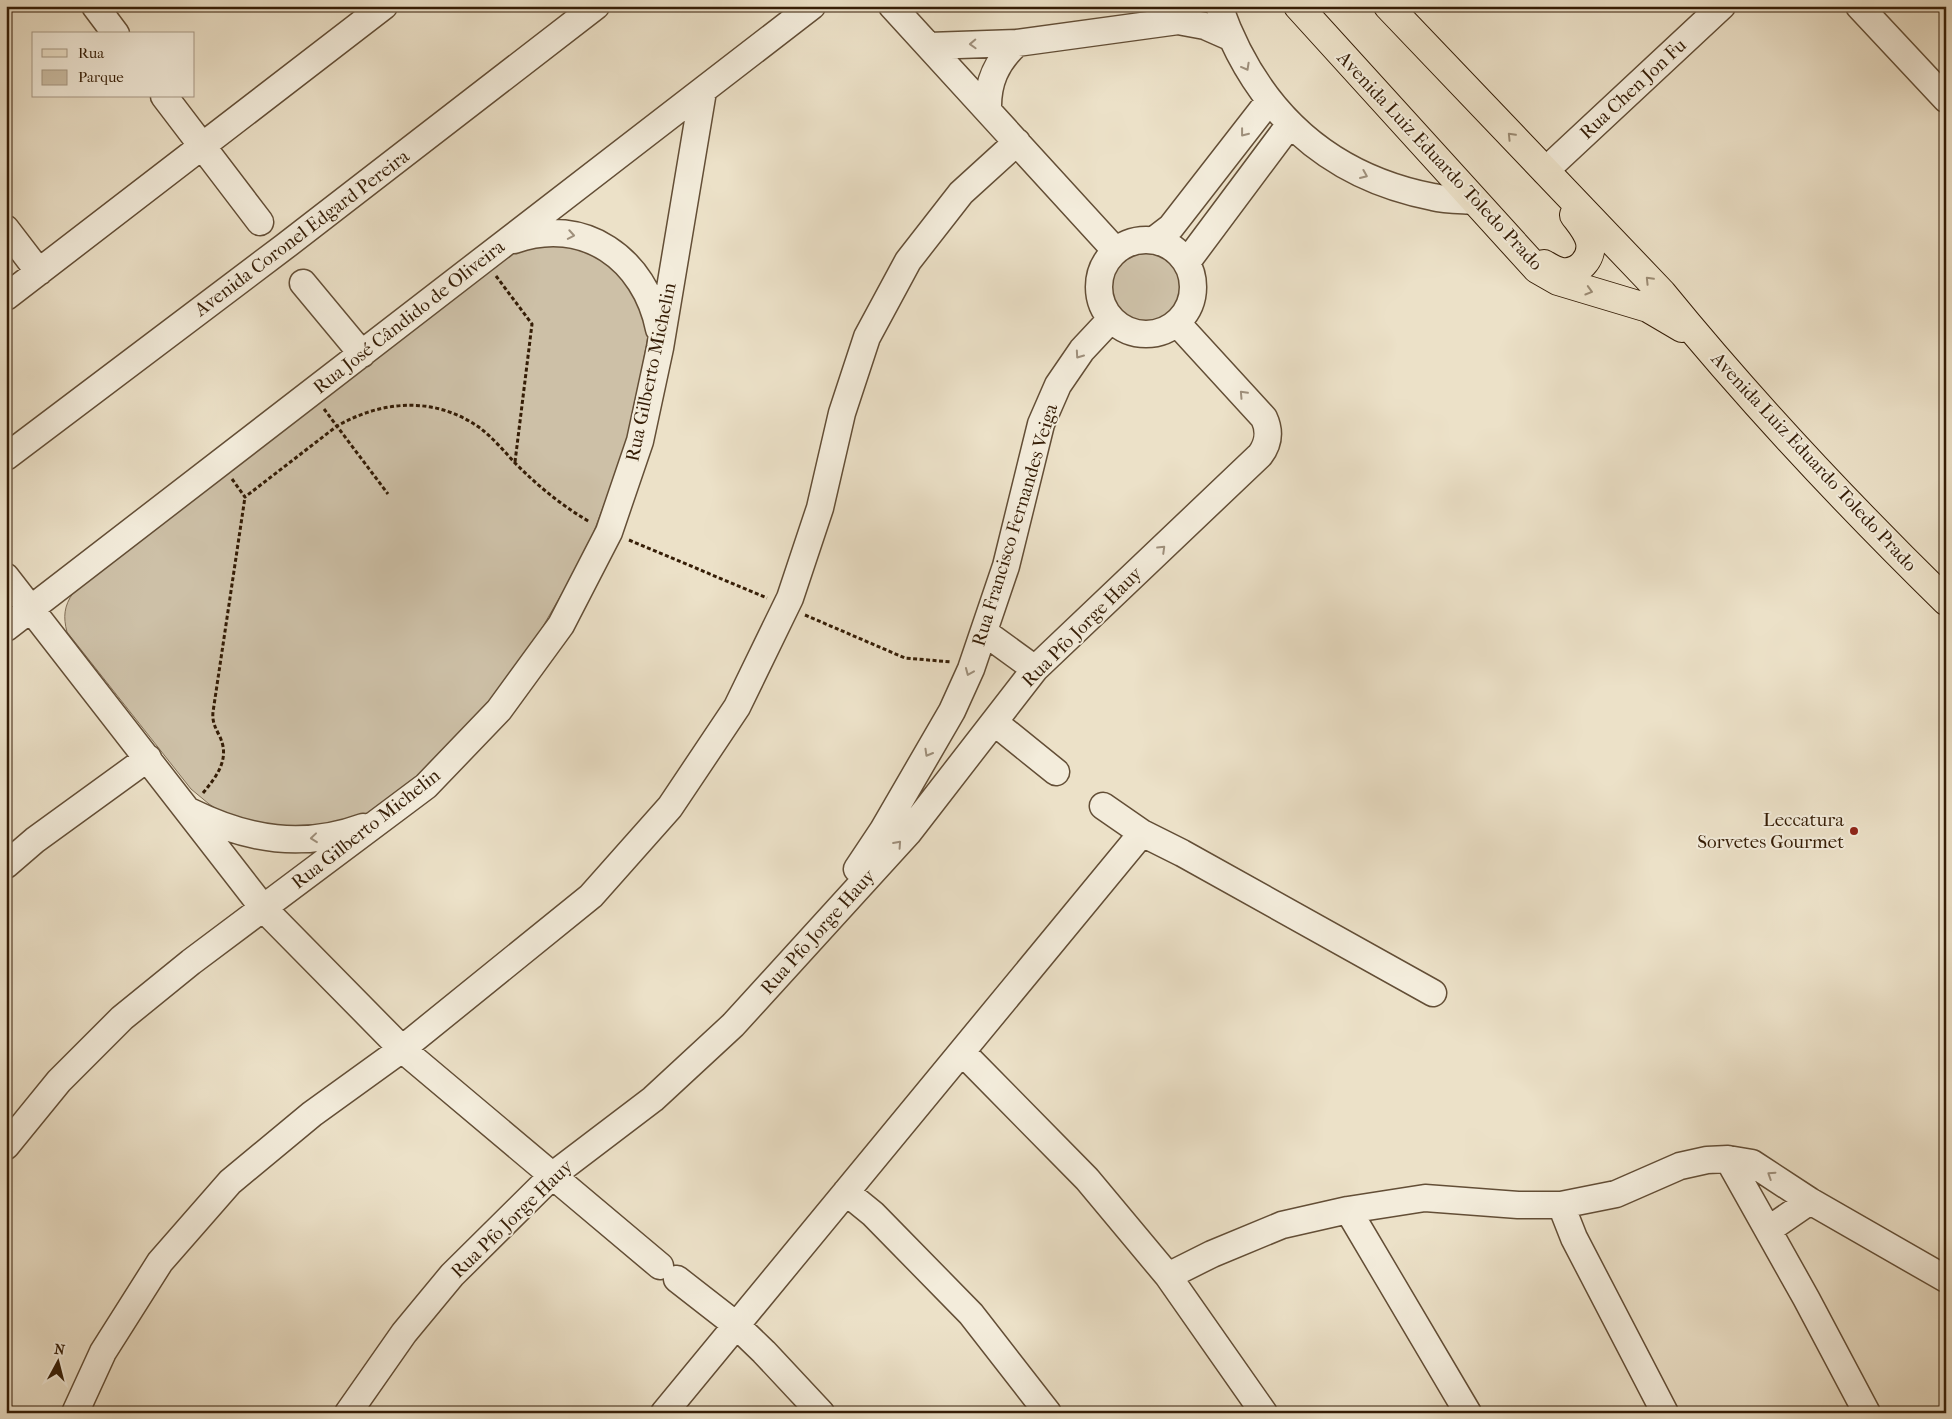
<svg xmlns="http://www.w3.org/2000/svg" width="1952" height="1419" font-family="'IM FELL French Canon',serif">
	<rect width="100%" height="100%" fill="#ece1c8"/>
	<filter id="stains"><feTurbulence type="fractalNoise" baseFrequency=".004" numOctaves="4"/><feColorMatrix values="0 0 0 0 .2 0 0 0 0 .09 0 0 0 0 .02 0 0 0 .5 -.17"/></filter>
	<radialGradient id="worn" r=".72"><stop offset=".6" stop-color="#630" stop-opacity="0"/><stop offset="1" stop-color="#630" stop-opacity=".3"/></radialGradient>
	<path fill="#cdc0a7" stroke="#816e56" d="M568 243 621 269 647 321 648 336 629 438 587 550 527 654 482 713 430 766 371 813 349 823 301 832 230 817 209 804 191 789 67 632C63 617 64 606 73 593L511 254 524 248Z
		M1112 287a34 34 0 1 1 68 0a34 34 0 1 1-68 0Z"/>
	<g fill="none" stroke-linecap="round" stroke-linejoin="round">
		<defs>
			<path id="minor" d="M95 6 116 34
				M892 6 1115 250
				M1219 6C1255 108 1325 176 1433 197 1446 200 1461 200 1474 201
				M1859 6 1946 99
				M929 46 1017 43 1178 21 1205 26 1230 37
				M164 96 260 222
				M988 111C987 83 996 62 1017 43
				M1545 171 1722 6
				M6 229 39 272
				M1099 287a47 47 0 1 1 94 0a47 47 0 1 1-94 0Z
				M514 240C584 215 645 259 659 329
				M1154 240 1171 227 1269 101
				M1187 262 1290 124
				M303 283 362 354
				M6 297 384 6
				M6 457 284 247 596 6
				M6 577 264 909 402 1049 660 1266
				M6 628 812 6
				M984 632 1035 669
				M994 722 1056 772
				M1103 806 1142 833 1182 853 1433 993
				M191 812C248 840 303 849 363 827
				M6 865 35 840 148 758
				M857 869 883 830 952 711 971 669 1006 566 1041 424 1058 385 1082 350 1111 319
				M962 1052 1087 1179 1168 1276 1264 1413
				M6 1146 59 1081 122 1018 191 962 426 786 499 710 561 625 609 532 640 441 660 348 703 91
				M1728 1159 1752 1163 1810 1201 1946 1279
				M846 1192 873 1214 971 1314 1048 1413
				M1561 1205 1574 1238 1665 1413
				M1348 1210 1468 1413
				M1768 1230 1810 1201
				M1168 1276 1212 1254 1282 1225 1348 1210 1425 1198 1518 1205H1561L1616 1194 1680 1166 1707 1160 1728 1159 1806 1298 1867 1413
				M677 1279 736 1325 764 1352 821 1413
				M75 1413 103 1352 160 1262 230 1182 312 1114 402 1049 591 896 670 807 737 707 790 598 820 508 842 413 867 337 908 261 961 193 1017 142
				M348 1413 404 1333 452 1275 553 1175 653 1099 733 1025 908 833 1035 669 1260 455C1269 443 1270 431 1264 418L1177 323
				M664 1413 1142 833"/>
			<path id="major" d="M1298 6 1537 269 1558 281 1648 308 1682 328
				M1388 6 1662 293C1750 401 1846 503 1946 601
				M1544 264C1549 267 1555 271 1562 272 1578 274 1593 259 1590 242 1588 232 1580 223 1574 215"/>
		</defs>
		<use href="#minor" stroke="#634e36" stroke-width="29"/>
		<use href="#major" stroke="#351d06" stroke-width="30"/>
		<path stroke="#351d06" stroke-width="3" stroke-dasharray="4 2.5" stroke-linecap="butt" d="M496 276 532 324 515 462
			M324 409 388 494
			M232 479 245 497 337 426C383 400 435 396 480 428 493 438 504 451 515 463 538 486 562 506 590 522
			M629 540 767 598
			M805 615 905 658 952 662
			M203 793C217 776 231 758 219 735 215 727 212 721 213 712L245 497"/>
		<use href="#minor" stroke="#f3ecdb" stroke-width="26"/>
		<use href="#major" stroke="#ece1c8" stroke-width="28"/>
	</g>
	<defs><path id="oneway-chevron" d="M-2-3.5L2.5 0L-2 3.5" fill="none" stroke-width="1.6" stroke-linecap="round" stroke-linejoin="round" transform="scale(1.25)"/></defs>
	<g stroke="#9e8f7b">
		<use href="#oneway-chevron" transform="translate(973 44) rotate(178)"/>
		<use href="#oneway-chevron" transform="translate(1246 67) rotate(61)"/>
		<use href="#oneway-chevron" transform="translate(1244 133) rotate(128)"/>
		<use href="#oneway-chevron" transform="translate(1364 175) rotate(23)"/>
		<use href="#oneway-chevron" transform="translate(571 235) rotate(10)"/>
		<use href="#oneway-chevron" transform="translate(1079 355) rotate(125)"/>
		<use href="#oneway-chevron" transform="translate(1243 394) rotate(-133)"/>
		<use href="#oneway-chevron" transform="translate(1162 549) rotate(-44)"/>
		<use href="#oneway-chevron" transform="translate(969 672) rotate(113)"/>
		<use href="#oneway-chevron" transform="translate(928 753) rotate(120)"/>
		<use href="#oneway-chevron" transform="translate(314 838) rotate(174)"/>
		<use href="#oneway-chevron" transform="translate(898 844) rotate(-48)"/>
		<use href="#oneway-chevron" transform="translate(1771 1175) rotate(-147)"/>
	</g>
	<g stroke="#9a8971">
		<use href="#oneway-chevron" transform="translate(1511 136) rotate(-134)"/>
		<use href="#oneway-chevron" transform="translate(1649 280) rotate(-134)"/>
		<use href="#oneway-chevron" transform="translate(1589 291) rotate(16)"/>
	</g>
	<circle fill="#8f2418" stroke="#f3ecdb" stroke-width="2" cx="1854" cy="831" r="5"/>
	<g text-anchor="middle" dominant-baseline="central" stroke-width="4" stroke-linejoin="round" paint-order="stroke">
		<g font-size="19" fill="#351d06" stroke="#f3ecdb">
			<text transform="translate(1633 89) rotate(-43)">Rua Chen Jon Fu</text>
			<text transform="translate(1440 161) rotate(47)">Avenida Luiz Eduardo Toledo Prado</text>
			<text transform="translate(302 233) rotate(-37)">Avenida Coronel Edgard Pereira</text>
			<text transform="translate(409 317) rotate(-38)">Rua José Cândido de Oliveira</text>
			<text transform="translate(651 372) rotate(-78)">Rua Gilberto Michelin</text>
			<text transform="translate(1814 462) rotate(47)">Avenida Luiz Eduardo Toledo Prado</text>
			<text transform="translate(1015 525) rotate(-73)">Rua Francisco Fernandes Veiga</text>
			<text transform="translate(1082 627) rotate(-45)">Rua Pfo Jorge Hauy</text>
			<text transform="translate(366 829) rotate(-38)">Rua Gilberto Michelin</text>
			<text transform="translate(818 932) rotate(-48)">Rua Pfo Jorge Hauy</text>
			<text transform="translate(512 1219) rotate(-44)">Rua Pfo Jorge Hauy</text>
		</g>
		<g font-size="19" fill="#351d06" stroke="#f3ecdb" text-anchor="end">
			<text x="1844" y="820">Leccatura<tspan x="1844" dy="22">Sorvetes Gourmet</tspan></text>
		</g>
	</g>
	<rect width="1952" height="1419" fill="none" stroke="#ece1c8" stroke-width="25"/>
	<rect x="8" y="8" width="1937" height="1404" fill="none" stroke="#351d06" stroke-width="2.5"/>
	<rect x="12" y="12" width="1927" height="1394" fill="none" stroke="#351d06"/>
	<rect x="32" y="32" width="162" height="65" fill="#f3ecdb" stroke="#a79986"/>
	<rect x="42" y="49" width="25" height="8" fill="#ece1c8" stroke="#a79986"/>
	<text x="78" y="58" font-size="15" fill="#351d06">Rua</text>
	<rect x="42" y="70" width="25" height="15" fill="#cdc0a7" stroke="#a79986"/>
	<text x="78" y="82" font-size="15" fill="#351d06">Parque</text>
	<g transform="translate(58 1362) rotate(7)" stroke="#f3ecdb" stroke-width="4" paint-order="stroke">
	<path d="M0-4L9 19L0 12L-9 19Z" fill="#351d06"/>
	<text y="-8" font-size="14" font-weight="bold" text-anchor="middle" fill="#351d06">N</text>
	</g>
	<rect width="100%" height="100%" filter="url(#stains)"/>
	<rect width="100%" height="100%" fill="url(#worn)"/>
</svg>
